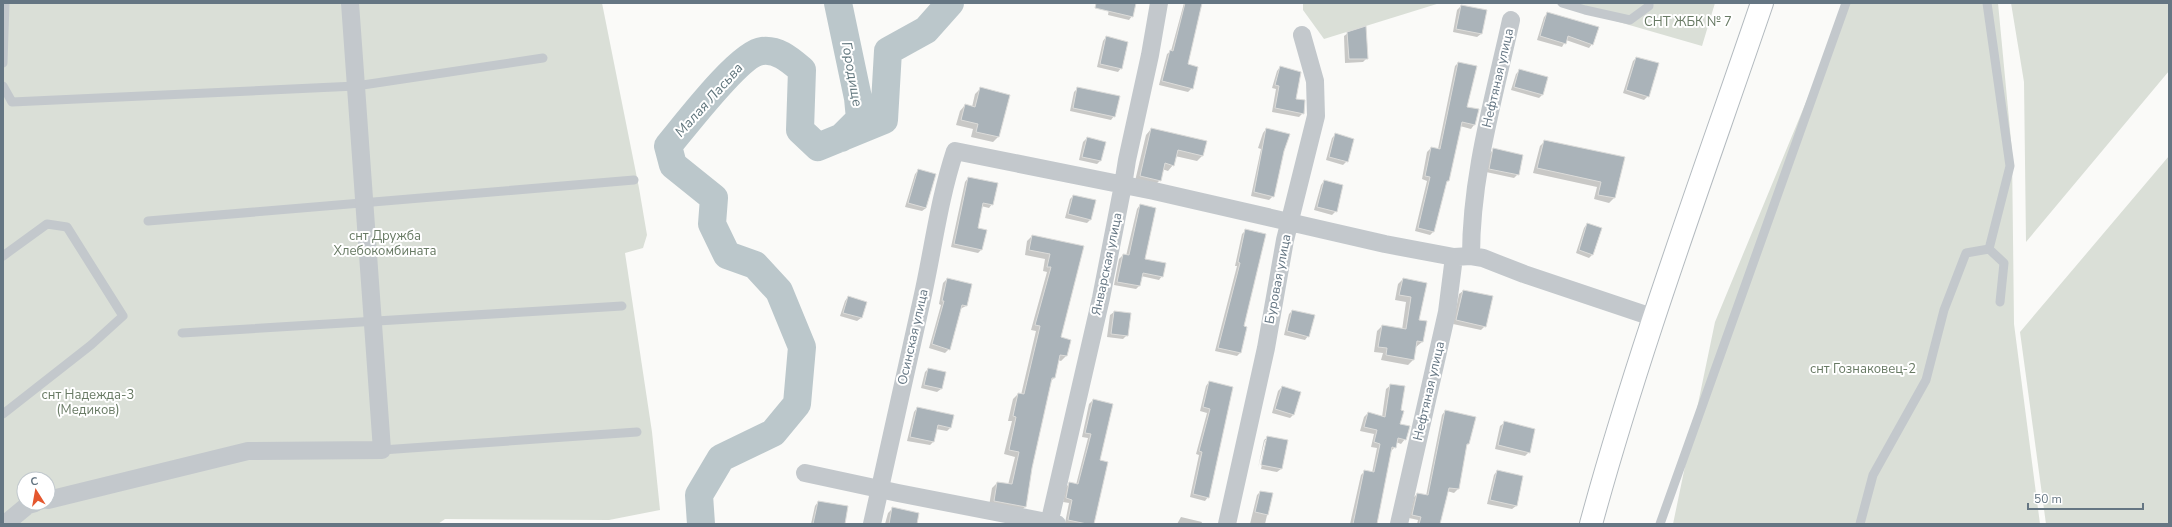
<svg xmlns="http://www.w3.org/2000/svg" width="2172" height="527" font-family="'Nunito Sans',sans-serif">
	<rect width="100%" height="100%" fill="#fafaf8"/>
	<path fill="#dadfd7" fill-rule="evenodd" d="M3 3H602L639 188 647 235 643 248 625 253 652 432 660 510 609 520 445 519 438 524H3ZM24 479H48V503H24Z
		M1303 3H1440L1324 39 1303 10Z
		M1553 3H1715L1702 46Z
		M1847 3H1998L2012 151 2014 324 2040 524H1673L1715 322Z
		M2011 3H2169V71L2026 242 2024 82Z
		M2169 156V524H2046L2020 332Z"/>
	<path fill="#0003" d="M1110 3H1135L1132 16 1129 20 1108 15Z
		M1184 3H1195L1186 65 1192 88 1188 92 1159 85 1167 54 1171 51Z
		M1461 6 1481 34 1477 37 1453 32 1457 10Z
		M1547 14 1592 44 1589 48 1566 40 1562 47 1537 40 1544 17Z
		M1348 33 1367 58 1363 62 1345 63 1344 36Z
		M1106 37 1121 68 1118 72 1097 67 1103 41Z
		M1636 58 1648 96 1644 100 1623 93 1633 61Z
		M1458 63 1466 107 1478 110 1474 125 1471 129 1460 126 1448 181 1445 184 1433 232 1430 235 1415 231 1427 181 1422 179 1427 152 1431 148 1438 149 1455 66Z
		M1280 67 1303 113 1299 117 1272 112 1276 89 1272 88 1277 71Z
		M1520 70 1542 95 1539 98 1511 90 1516 74Z
		M981 88 1009 96 998 137 993 142 971 137 973 129 956 125 960 111 965 105 972 107 975 94Z
		M1078 88 1114 116 1111 120 1070 111 1074 92Z
		M1151 129 1202 156 1197 161 1175 156 1173 165 1168 171 1162 169 1160 180 1154 186 1135 181 1146 135Z
		M1266 129 1283 151 1273 196 1269 200 1251 196 1261 149 1258 148 1263 133Z
		M1335 135 1347 161 1343 165 1326 160 1332 138Z
		M1087 138 1100 161 1097 164 1079 160 1083 142Z
		M1545 141 1624 158 1614 198 1609 203 1594 199 1597 187 1533 173 1540 146Z
		M1494 149 1518 174 1514 178 1486 172 1490 153Z
		M919 170 926 208 922 211 905 207 915 174Z
		M968 178 992 204 989 208 981 206 977 228 981 250 978 253 951 247 965 182Z
		M1324 181 1336 211 1332 215 1314 210 1321 185Z
		M1073 196 1091 219 1087 223 1065 218 1070 199Z
		M1140 205 1144 259 1162 276 1159 280 1141 276 1139 286 1136 289 1114 285 1119 259 1123 255 1126 256 1137 209Z
		M1587 224 1593 254 1589 258 1576 253 1584 228Z
		M1245 231 1243 327 1241 352 1237 356 1215 351 1237 266H1235L1242 234Z
		M1032 236 1083 247 1060 338 1069 340 1066 356 1061 361 1058 360 1054 378 1050 382 1031 468 1025 507 1020 511 989 506 992 488 997 483 1008 485 1015 457 1004 454 1012 421H1008L1013 399 1018 394 1021 395 1036 331 1031 330 1047 272 1043 271 1045 259 1025 255 1027 241Z
		M947 279 966 306 960 309 949 349 945 353 929 348 941 305 939 304 943 283Z
		M1403 279 1426 284 1418 321 1426 322 1422 342 1416 347 1413 360 1408 365 1381 360 1383 353 1374 352 1377 331 1382 326 1402 330 1406 302 1395 300 1398 284Z
		M1463 291 1485 326 1481 330 1453 324 1459 294Z
		M848 297 865 303 861 318 857 321 840 316 845 301Z
		M1292 311 1308 336 1305 340 1284 335 1289 314Z
		M1114 312 1127 335 1123 339 1107 337 1110 315Z
		M928 369 945 373 941 389 937 392 921 388 925 372Z
		M1209 382 1231 388 1208 497 1205 501 1190 497 1199 455 1196 454 1207 413 1200 411 1206 386Z
		M1391 385 1399 424 1405 439 1401 444 1396 442 1395 447 1390 452 1375 524H1350L1361 475 1365 471 1372 473 1377 448 1371 447 1374 434 1360 431 1364 417 1368 413 1382 417 1386 389Z
		M1282 387 1293 415 1290 418 1272 413 1278 391Z
		M1093 400 1099 461 1093 524H1068L1065 523 1069 503 1063 502 1066 487 1070 483 1076 485 1088 438 1082 437 1089 404Z
		M917 408 950 428 947 431 936 429 933 442 930 445 907 441 914 412Z
		M1445 411 1468 444 1465 447 1458 489 1454 493 1447 491 1439 524H1417L1418 520 1409 518 1414 497 1417 494 1426 496 1442 415Z
		M1504 423 1529 452 1525 456 1495 449 1500 426Z
		M1268 437 1287 441 1281 469 1277 472 1261 469 1267 440H1265L1258 468 1264 440Z
		M1497 471 1522 477 1516 506 1512 509 1487 504 1494 475Z
		M1260 492 1272 494 1265 524H1250L1257 495Z
		M818 502 844 524H811L815 506Z
		M893 508 916 524H885L888 513Z
		M1181 517 1202 522 1201 524H1177Z"/>
	<g fill="none" stroke-linecap="round" stroke-linejoin="round">
		<path stroke="#bbc7cb" stroke-width="28" d="M838 3 858 98 860 119 841 138
			M701 524 699 495 721 458 773 433 797 404 802 347 779 291 755 265 727 255 712 224 714 198 673 165 668 146C684 127 740 53 762 51 778 49 790 60 802 70L800 130 818 147 884 120 888 51 926 30 950 3"/>
	</g>
	<path fill="#aab3b9" stroke="#dcdcda" d="M1096 3H1136L1133 17 1095 8Z
		M1185 3H1202L1188 64 1198 67 1193 89 1162 81 1170 50 1173 51Z
		M1461 5 1487 10 1482 34 1456 29Z
		M1547 12 1599 27 1593 45 1568 36 1566 44 1540 36Z
		M1366 26 1368 59H1349L1347 32Z
		M1106 36 1128 42 1122 69 1100 64Z
		M1636 57 1659 63 1649 97 1626 90Z
		M1458 62 1477 66 1467 107 1479 109 1475 125 1462 122 1449 181H1447L1434 232 1418 228 1430 177 1425 176 1431 147 1440 149Z
		M1280 66 1301 72 1296 99 1305 100 1304 114 1275 108 1279 86 1275 85Z
		M1519 69 1548 77 1543 95 1514 87Z
		M980 87 1010 95 999 137 976 132 978 124 961 120 965 104 975 107Z
		M1077 87 1120 96 1115 117 1073 108Z
		M1151 128 1207 141 1203 156 1178 150 1174 166 1165 163 1161 181 1140 176Z
		M1266 128 1290 134 1284 151 1274 197 1254 192Z
		M1335 133 1354 139 1348 162 1329 157Z
		M1087 137 1106 142 1101 161 1082 157Z
		M1544 140 1625 157 1615 198 1598 195 1601 182 1537 168Z
		M1493 148 1523 155 1519 175 1489 169Z
		M918 169 936 174 926 208 908 203Z
		M968 177 998 183 993 205 983 203 978 228 987 230 982 250 954 244Z
		M1324 180 1343 185 1337 212 1317 207Z
		M1073 195 1096 200 1091 220 1068 214Z
		M1140 204 1156 208 1145 259 1166 263 1163 277 1143 273 1140 286 1117 282 1123 254 1129 255Z
		M1587 223 1602 228 1593 255 1579 250Z
		M1245 229 1266 234 1244 326 1247 327 1241 353 1218 348 1240 263 1238 262Z
		M1032 235 1084 246 1061 337 1071 340 1067 356 1060 355 1055 378H1052L1032 468 1026 507 994 501 997 482 1012 484 1019 452 1009 450 1016 417 1013 416 1018 393 1024 394 1040 326 1035 325 1051 267H1047L1050 254 1029 250Z
		M947 278 972 284 967 306 962 305 950 350 932 344 944 301H942Z
		M1403 278 1427 283 1419 320 1427 321 1423 342 1417 341 1414 360 1386 355 1387 348 1378 347 1382 325 1406 329 1411 297 1399 295Z
		M1463 290 1493 296 1486 327 1456 320Z
		M848 296 867 302 862 318 843 313Z
		M1292 310 1315 315 1309 337 1287 331Z
		M1114 311 1131 313 1128 336 1111 334Z
		M928 368 946 372 942 389 924 385Z
		M1209 381 1233 387 1209 498 1193 494 1202 452 1199 451 1210 409 1203 407Z
		M1390 384 1405 386 1401 410 1404 411 1400 424 1410 426 1406 440 1398 438 1396 448 1392 447 1377 524H1353L1364 470 1374 472 1380 444 1374 442 1377 430 1364 427 1368 412 1385 417Z
		M1282 386 1301 392 1294 415 1275 409Z
		M1093 399 1113 404 1100 460 1108 462 1094 524H1087L1068 520 1072 500 1066 498 1069 482 1078 484 1091 434 1085 433Z
		M917 407 954 415 951 428 938 425 934 442 910 437Z
		M1445 410 1476 417 1469 444H1467L1459 489 1449 488 1440 524H1419L1421 517 1412 515 1417 493 1428 495Z
		M1504 421 1535 429 1530 453 1498 445Z
		M1267 436 1288 440 1282 469 1261 465Z
		M1497 470 1523 476 1517 506 1490 500Z
		M1260 491 1273 493 1268 515 1255 512Z
		M818 501 848 506 845 524H813Z
		M892 507 919 513 917 524H889Z"/>
	<g fill="none" stroke-linecap="round" stroke-linejoin="round">
		<defs>
			<path id="secondary" d="M1591 524C1639 348 1703 176 1762 3"/>
		</defs>
		<use href="#secondary" stroke="#b3babf" stroke-width="24"/>
		<path stroke="#c3c8cc" stroke-width="9" d="M1562 3 1585 10 1630 20 1649 6V3
			M1987 3 2010 166 1989 249
			M3 63 5 3
			M3 86 12 102 356 86 543 58
			M148 221 634 180
			M3 256 47 224 67 227 123 316 91 345 3 414
			M182 333 622 306
			M382 450 637 432
			M1660 524 1846 3
			M1860 524 1873 475 1926 380 1944 310 1966 253 1989 249 2004 263 2000 302"/>
		<path stroke="#c3c8cc" stroke-width="18" d="M1471 256C1471 175 1494 98 1511 20
			M805 473 898 493 1057 524
			M48 500 248 451 382 450 350 3
			M5 524 28 505 35 503
			M872 524C888 449 906 374 922 299 933 250 939 199 955 151L1154 191 1385 244 1454 257 1471 256 1483 258 1524 274 1655 318
			M1049 524 1101 298 1123 185 1127 160 1150 55 1159 3
			M1227 524 1266 348 1285 240 1316 116 1315 81 1302 35
			M1399 524 1447 312 1454 257"/>
		<use href="#secondary" stroke="#fff" stroke-width="22"/>
	</g>
	<g text-anchor="middle" dominant-baseline="central" stroke-width="4" stroke-linejoin="round" paint-order="stroke">
		<g font-size="13" fill="#687a64" stroke="#fff">
			<text x="1688" y="22">СНТ ЖБК № 7</text>
			<text x="385" y="236">снт Дружба<tspan x="385" dy="15">Хлебокомбината</tspan></text>
			<text x="1863" y="369">снт Гознаковец-2</text>
			<text x="88" y="395">снт Надежда-3<tspan x="88" dy="15">(Медиков)</tspan></text>
		</g>
		<g font-size="13" fill="#657683" stroke="#fff">
			<text transform="translate(1498 78) rotate(-77)">Нефтяная улица</text>
			<text transform="translate(1107 264) rotate(-78)">Январская улица</text>
			<text transform="translate(1278 279) rotate(-79)">Буровая улица</text>
			<text transform="translate(913 337) rotate(-77)">Осинская улица</text>
			<text transform="translate(1429 391) rotate(-77)">Нефтяная улица</text>
		</g>
		<g font-size="14" font-style="italic" fill="#60757c" stroke="#fff">
			<text transform="translate(852 74) rotate(80)">Городище</text>
			<text transform="translate(709 100) rotate(-48)">Малая Ласьва</text>
		</g>
	</g>
	<rect width="2172" height="527" fill="none" stroke="#657683" stroke-width="8"/>
	<g transform="translate(36 491) rotate(349)"><circle r="19" fill="#ffffff" stroke="#c1c8cd"/>
	<path d="M0-3L7 15L0 10L-7 15Z" fill="#e4572e"/>
	<text y="-6" font-size="11" font-weight="bold" text-anchor="middle" fill="#657683">С</text>
	</g>
	<path d="M2028 503v6h115v-6" fill="none" stroke="#657683" stroke-width="2"/>
	<text x="2034" y="503" font-size="12" fill="#657683" stroke="#ffffff" stroke-width="3" paint-order="stroke">50 m</text>
</svg>
